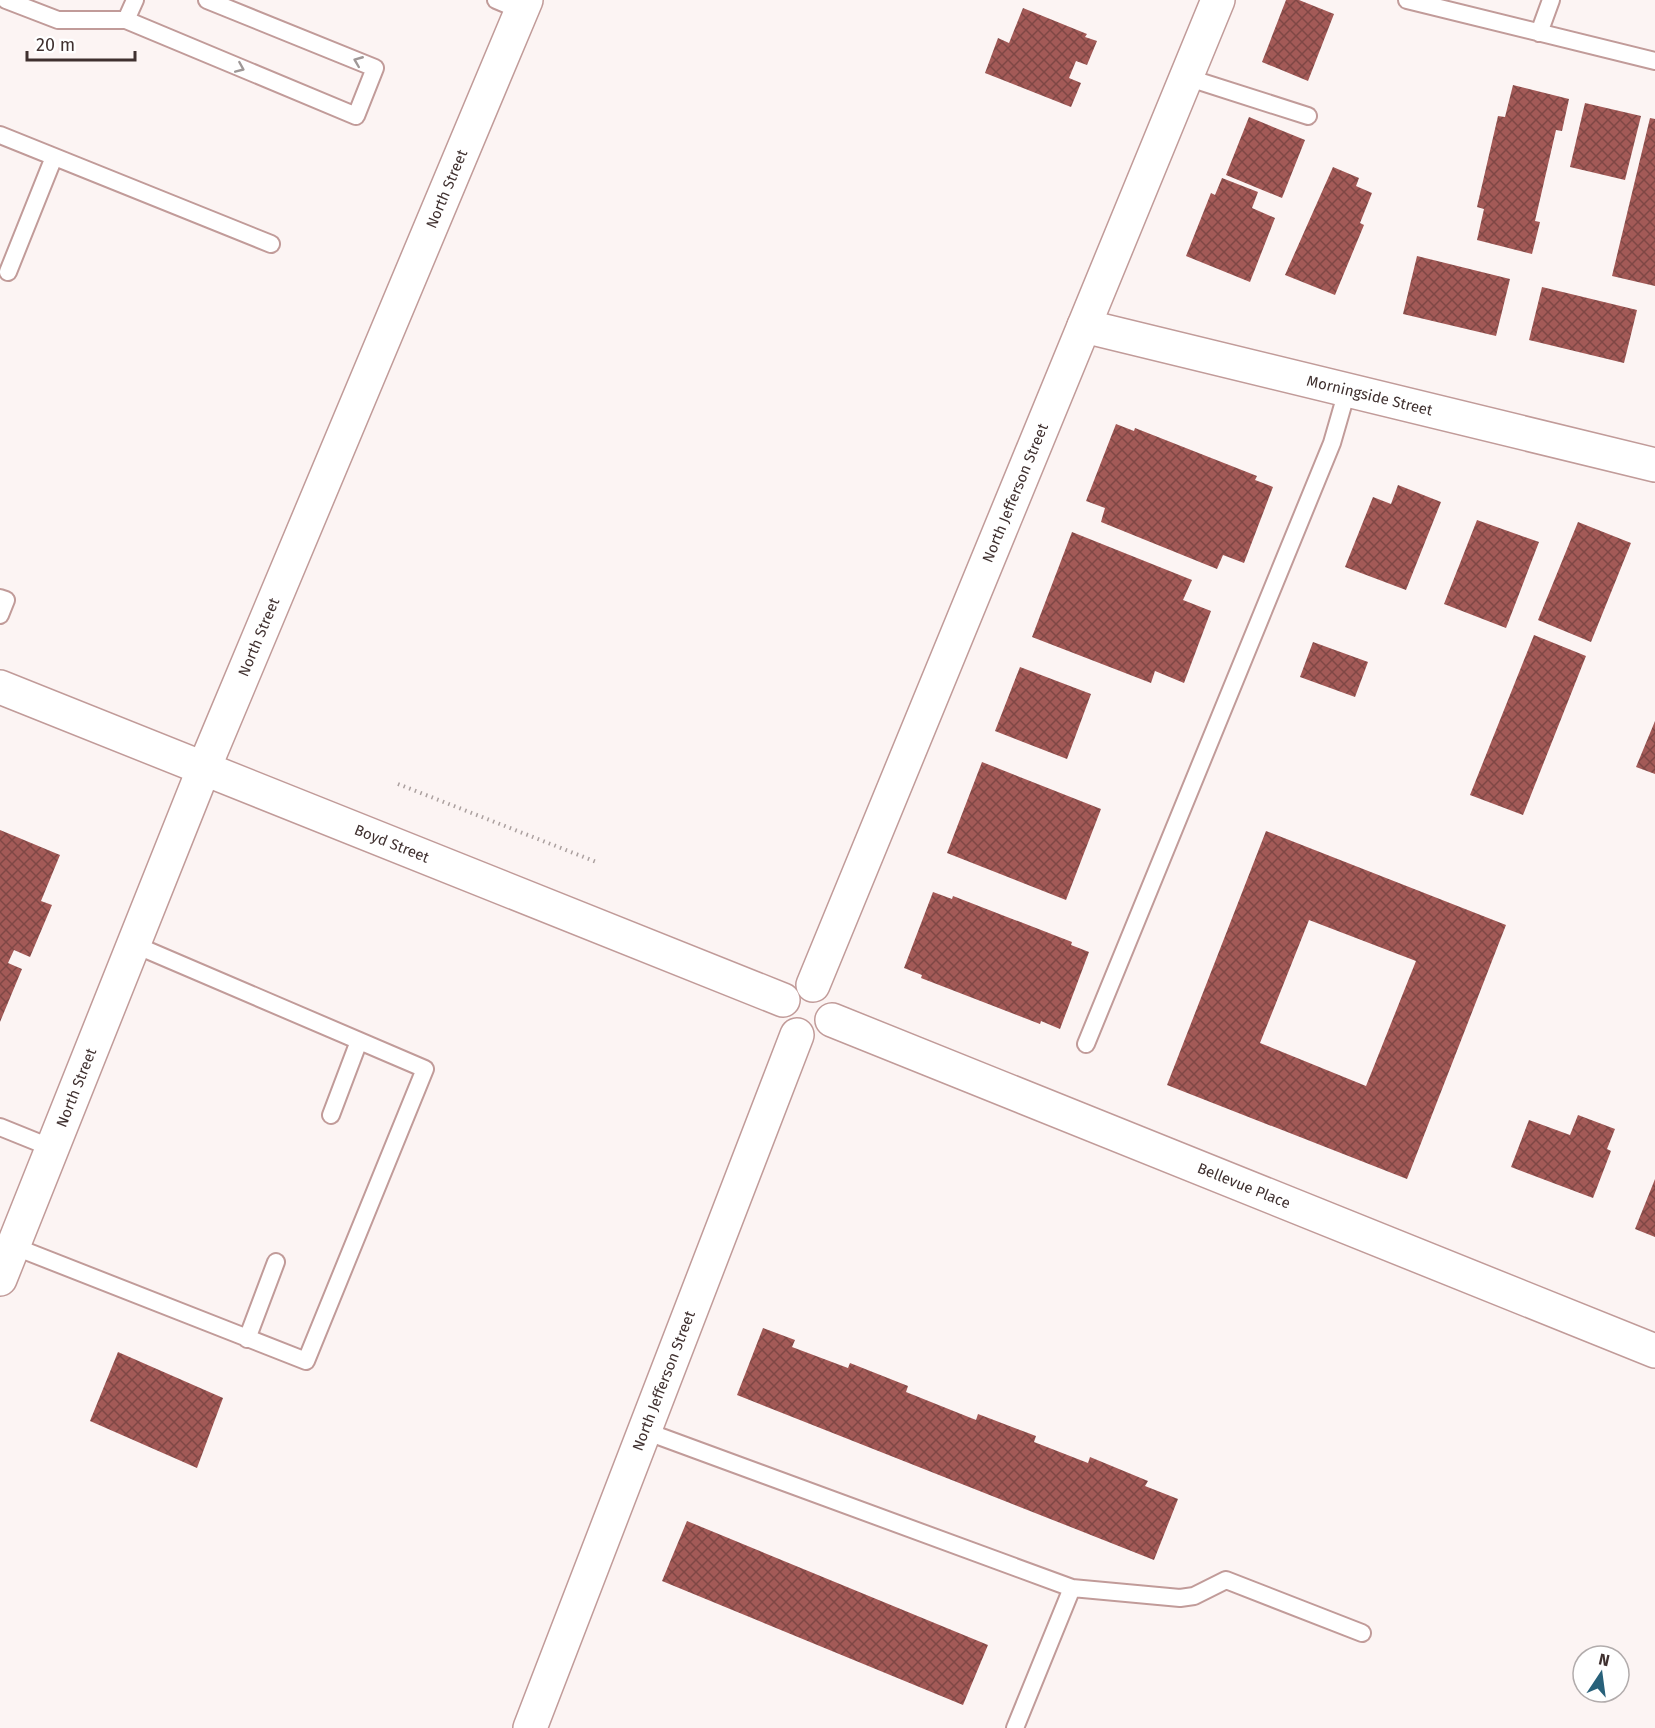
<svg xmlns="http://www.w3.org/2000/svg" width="1655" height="1728" font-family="'Fira Sans',sans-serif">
	<defs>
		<pattern id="building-cross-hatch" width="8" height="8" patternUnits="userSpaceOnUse" patternTransform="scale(1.5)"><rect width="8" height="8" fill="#a35a57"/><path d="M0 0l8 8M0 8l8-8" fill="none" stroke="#7f4745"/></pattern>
	</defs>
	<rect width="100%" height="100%" fill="#fcf4f3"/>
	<path fill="url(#building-cross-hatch)" fill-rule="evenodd" d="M1286 0H1299L1334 14 1308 81 1262 62Z
		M1023 8 1087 34 1085 37 1097 41 1087 65 1076 61 1069 78 1081 83 1071 107 985 73 998 38 1009 43Z
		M1513 85 1569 99 1562 131 1556 130 1535 221 1540 222 1532 254 1477 240 1484 209 1477 207 1498 116 1505 117Z
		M1585 103 1641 116 1625 180 1570 167Z
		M1249 117 1305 140 1282 198 1226 175Z
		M1650 118 1655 119V286L1612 276Z
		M1333 167 1359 178 1356 186 1372 193 1360 223 1364 225 1335 295 1285 275Z
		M1222 178 1258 192 1252 208 1275 218 1250 282 1186 256 1211 193 1215 195Z
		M1417 256 1510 279 1496 336 1403 314Z
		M1542 287 1637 310 1624 363 1529 340Z
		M1116 424 1134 431 1135 428 1257 476 1255 480 1273 487 1244 563 1223 555 1217 569 1101 522 1105 508 1086 501Z
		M1398 485 1441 502 1406 590 1345 567 1373 497 1391 504Z
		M1477 520 1539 542 1506 628 1444 604Z
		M1578 522 1631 543 1591 642 1538 620Z
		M1072 532 1192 580 1183 600 1211 611 1184 683 1155 671 1151 683 1032 637Z
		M1534 635 1586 656 1523 815 1470 795Z
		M1313 642 1368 662 1355 697 1300 677Z
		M1020 667 1091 694 1067 759 995 731Z
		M1655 721V774L1636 767Z
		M982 762 1101 809 1066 900 947 853Z
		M0 830 60 855 41 901 52 905 30 957 14 950 8 963 22 969 0 1022Z
		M1266 831 1506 925 1407 1179 1167 1085ZM1309 920 1416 961 1366 1086 1260 1043Z
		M933 892 952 899 953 896 1072 942 1071 945 1089 952 1060 1029 1041 1021 1040 1024 921 978 922 975 904 968Z
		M1578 1115 1615 1129 1607 1149 1611 1151 1593 1198 1511 1167 1529 1120 1570 1135Z
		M1655 1179V1237L1635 1229Z
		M763 1328 795 1340 792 1347 848 1368 850 1363 908 1386 906 1392 976 1420 978 1414 1036 1436 1034 1442 1088 1463 1090 1457 1148 1481 1145 1486 1178 1499 1154 1560 737 1395Z
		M118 1352 223 1398 197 1468 90 1421Z
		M687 1521 988 1645 963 1705 662 1581Z"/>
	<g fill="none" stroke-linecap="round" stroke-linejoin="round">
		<defs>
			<path id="service" d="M6 0 58 20H126L356 116 375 68 207 0
				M496 0 522 11
				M1407 0 1655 61
				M126 20 135 0
				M1539 33 1551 0
				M1186 77 1308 116
				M0 135 271 244
				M8 272 54 157
				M0 598 6 600 0 615
				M1086 1044 1332 443 1347 391
				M331 1115 359 1041
				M0 1127 52 1148
				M13 1246 306 1361 425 1069 133 944
				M247 1339 276 1262
				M645 1431 1072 1588 1015 1728
				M1072 1588 1180 1598 1194 1596 1226 1580 1362 1633"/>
			<g id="minor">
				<path id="s1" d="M1084 326 1655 465"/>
				<path id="s2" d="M0 687 783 1000"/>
				<path id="s3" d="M813 985 1218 0"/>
				<path id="s4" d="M832 1020 1655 1351"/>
				<path id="s5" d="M0 1279 204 768 526 0"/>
				<path id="s6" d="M530 1728 797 1035"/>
			</g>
		</defs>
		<use href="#service" stroke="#c19b99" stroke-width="20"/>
		<use href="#minor" stroke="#c19b99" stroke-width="36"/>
		<path stroke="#aba09f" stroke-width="4" stroke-dasharray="1.5 4.5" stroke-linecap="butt" d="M398 784 599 863"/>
		<use href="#service" stroke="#fff" stroke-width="16"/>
		<use href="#minor" stroke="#fff" stroke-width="33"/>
	</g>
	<defs><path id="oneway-chevron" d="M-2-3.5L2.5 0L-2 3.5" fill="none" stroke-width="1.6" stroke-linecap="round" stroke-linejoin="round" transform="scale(1.5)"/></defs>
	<g stroke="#9f9897">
		<use href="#oneway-chevron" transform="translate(358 61) rotate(-158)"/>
		<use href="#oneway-chevron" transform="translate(240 68) rotate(23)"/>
	</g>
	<g text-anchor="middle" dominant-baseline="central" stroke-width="6" stroke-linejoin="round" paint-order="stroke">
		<g font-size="15" fill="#3f302f" stroke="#fff">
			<text stroke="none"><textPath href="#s5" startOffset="1178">North Street</textPath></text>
			<text stroke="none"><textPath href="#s1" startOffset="294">Morningside Street</textPath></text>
			<text stroke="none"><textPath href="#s3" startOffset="532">North Jefferson Street</textPath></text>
			<text stroke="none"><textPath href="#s5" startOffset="692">North Street</textPath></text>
			<text stroke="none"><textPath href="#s2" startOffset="422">Boyd Street</textPath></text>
			<text stroke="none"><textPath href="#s5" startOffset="206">North Street</textPath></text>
			<text stroke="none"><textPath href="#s4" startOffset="444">Bellevue Place</textPath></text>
			<text stroke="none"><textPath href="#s6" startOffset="372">North Jefferson Street</textPath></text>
		</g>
	</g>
	<g transform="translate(1601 1674) rotate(13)"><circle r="28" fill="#ffffff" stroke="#b2acac" stroke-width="1.5"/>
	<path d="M0-4.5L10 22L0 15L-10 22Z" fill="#28617a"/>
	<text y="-9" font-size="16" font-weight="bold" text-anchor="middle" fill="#3f302f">N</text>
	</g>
	<path d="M27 51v9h108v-9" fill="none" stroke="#3f302f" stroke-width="3"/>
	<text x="36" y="51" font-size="18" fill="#3f302f" stroke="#ffffff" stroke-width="4.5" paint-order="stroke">20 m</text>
</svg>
